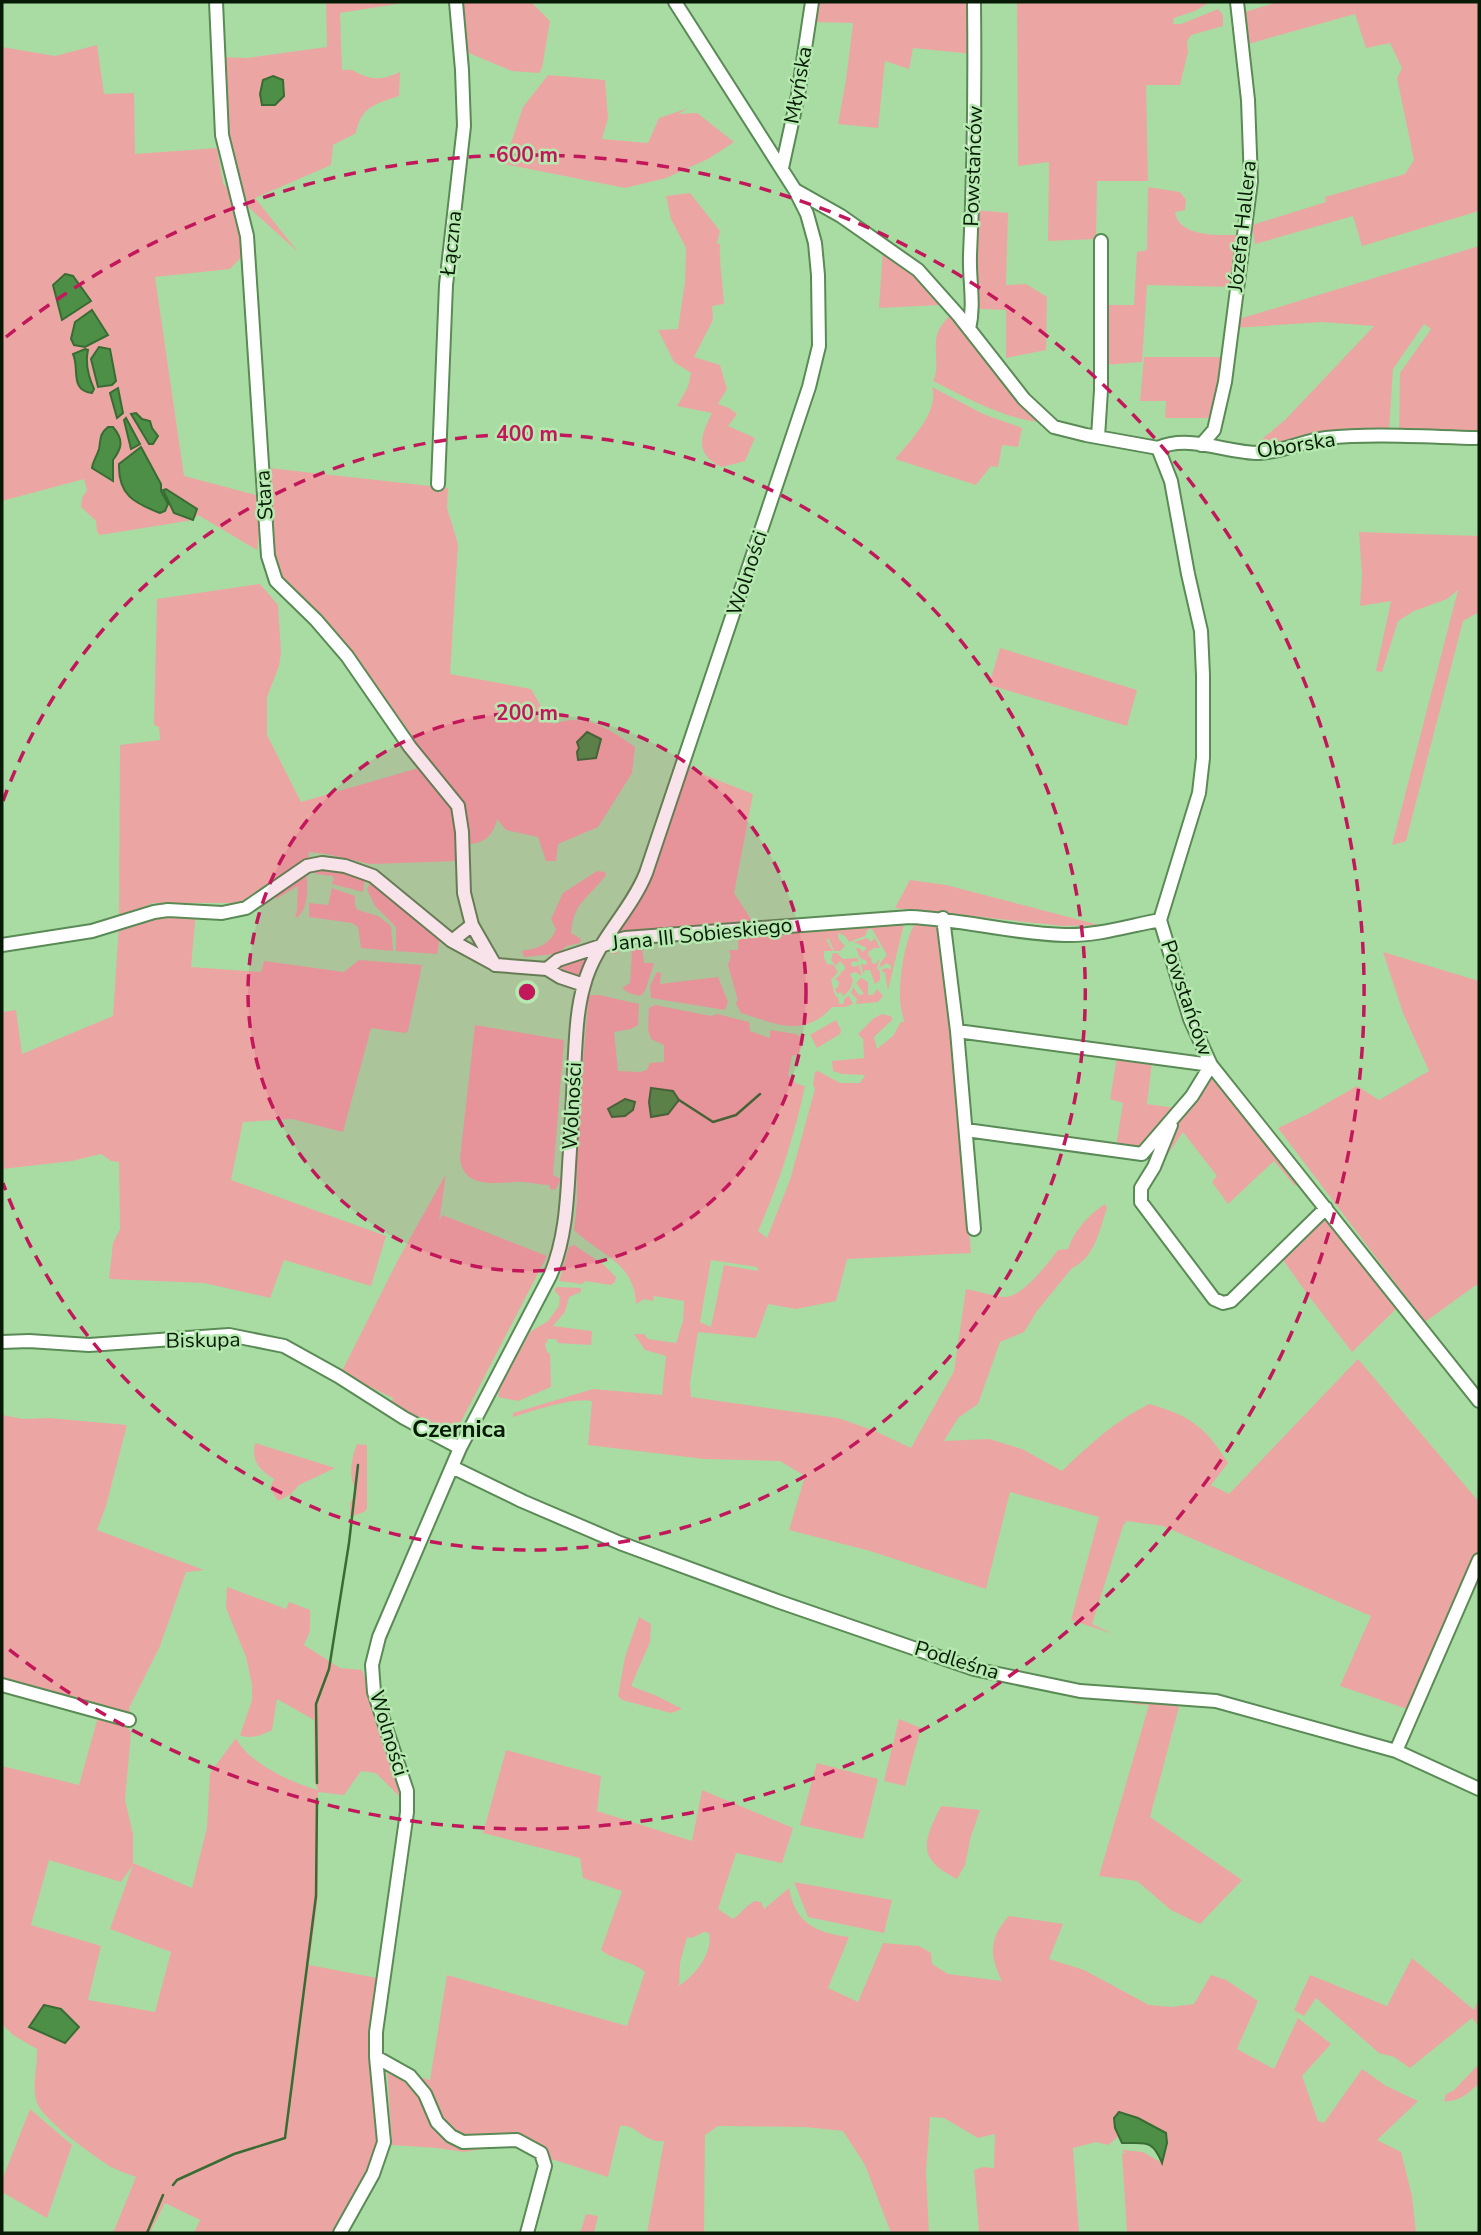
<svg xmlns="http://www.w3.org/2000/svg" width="1481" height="2235" font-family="'Nunito Sans',sans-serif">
	<rect width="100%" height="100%" fill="#a9dca3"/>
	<path fill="#eba6a3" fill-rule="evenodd" d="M326 2H398L397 4 340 13 342 70C356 69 353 72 365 76 377 81 389 77 400 72L399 96C376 104 361 106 356 133L333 145 331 165 255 198 298 252 246 205 230 161 221 57 247 58 327 47Z
		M460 2H531L550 21 542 68 539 73 512 71 464 51Z
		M815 2H973V54L913 48 909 69 885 61 878 128 838 124 846 80 853 23 812 22Z
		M1017 2H1210L1195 11 1174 18 1173 24H1181L1218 9 1223 15V26L1191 35 1187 41 1188 52 1180 85H1146L1148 181H1097L1096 239 1048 241 1049 162 1018 166Z
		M1278 2H1479V211L1362 246 1353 216 1255 244 1252 225 1326 202 1325 197 1405 174 1414 160 1397 78 1402 68 1390 43 1366 48 1355 14 1248 44 1245 12Z
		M97 45 104 94 134 93 135 154 217 148 223 183 231 194 239 221 242 256 230 269 155 277 184 476 264 497 257 550 198 515 193 520 100 535 97 532 96 521 81 507 82 498 87 490 84 479 2 501V47L55 56Z
		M548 75 605 80 608 118 602 139 648 143 659 118 689 108 678 114 697 113 734 142 708 159 666 178 625 188 504 164 523 107Z
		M1148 187 1180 192 1186 200 1185 210 1175 212C1179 238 1220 235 1240 235L1234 287 1147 285 1142 362 1104 365 1103 305H1134L1137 252 1147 250Z
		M690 193 720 231 717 243 720 244C719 264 723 284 724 304L712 306 713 320 694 357 720 365 727 389 718 404 729 408 737 414 728 426 755 438 745 461 722 467C693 454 701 435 712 413L677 406 688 387 691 373 674 362 658 330 678 329 685 282 686 248 671 219 666 196Z
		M976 210 1008 213 1006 285 1026 284 1047 297 1046 350 1006 358V310L981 309 977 307 974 298Z
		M1479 246V445L1477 435 1399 433 1400 373 1431 329 1424 324 1393 369 1389 431 1319 433 1272 446 1255 445 1285 420 1374 326 1322 322 1235 328 1236 320Z
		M883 248 915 273 941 305 879 308Z
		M950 315 1013 393 1040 422C1002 418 967 398 933 381 940 368 933 349 937 335 939 327 945 321 950 315Z
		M1144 357H1226L1214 418H1165L1166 401H1140Z
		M932 387 983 414 1022 428 1018 447 1002 445 998 467 991 466 976 485 895 459C910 441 940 411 932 387Z
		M269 468 448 488 447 508 458 544 450 674 531 689 550 722 554 724C585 712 611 730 635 747L632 773 598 827 558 844 556 861H546L538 837 506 830 497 819C494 835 483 845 466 844L464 827 381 693 356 661 281 578 268 547Z
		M1359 532 1479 536V612L1463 621 1406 841 1392 845 1458 590 1447 599 1414 611 1398 621 1382 672 1376 671 1391 601 1360 606 1362 575Z
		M260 584 278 605 281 653 279 666 267 697V735L301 802 422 767 454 806 458 861 370 864 327 854 309 852 308 861 253 901 232 907V903H153L119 917 120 745 160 740 159 727 154 725 157 599Z
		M1000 648 1137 690 1127 726 989 685Z
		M687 768 753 794 734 893 754 924 622 934 620 926Z
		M328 867 365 877 363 892 332 884 334 878 332 876 316 874 314 872 316 868Z
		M306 871C308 885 309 908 297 918L295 915 297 912 298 886 276 899 275 893Z
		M597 871 605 872 606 875C590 897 573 902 571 933L581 939 580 943 567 946 556 954 524 957 522 951C538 948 550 945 556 929L551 919 563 893Z
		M910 880 946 885 1099 925 1064 926 895 908Z
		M371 882 440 937 437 954 396 951V927L375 906 367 889Z
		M332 888 355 896V906L358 910 378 916 391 926 393 951 361 948 358 927 352 923 309 917V903L328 905Z
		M154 912H196L191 967 261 972 264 961 344 972 359 960 422 965 408 1031 405 1033 371 1028 343 1132 292 1119 243 1122 231 1180 386 1236 371 1286 284 1260 270 1298 204 1283 109 1279 113 1243 120 1229 119 1162 111 1161 101 1154 72 1161 2 1169V1012L16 1010 22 1054 113 1016 119 924Z
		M917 921 938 922 940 926 971 1253 847 1259 836 1301 796 1309 768 1304 756 1338 698 1332 690 1383 691 1397 838 1418 875 1431 911 1448 954 1371 966 1289C978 1291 992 1296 1004 1297 1022 1298 1048 1263 1058 1250L1068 1249C1074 1231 1089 1214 1105 1204L1107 1208C1100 1228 1095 1258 1072 1268L1037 1311 1024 1332 1000 1342 978 1404 958 1418 944 1441 989 1439 1022 1449 1062 1471C1090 1444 1115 1421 1149 1404 1189 1415 1206 1427 1228 1463L1211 1485 1229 1494 1358 1359 1479 1502V1560L1410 1710 1340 1686 1371 1616 1163 1526 1127 1521 1123 1526 1092 1624 1113 1634 1071 1620 1099 1517 1010 1492 986 1589 870 1551 789 1530 805 1476 780 1461 704 1459 588 1445 592 1401C573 1397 533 1411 513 1417V1413L593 1389 662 1395 666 1356 645 1350 634 1334H644L648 1339 676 1343 683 1321 684 1301 654 1296 653 1301 644 1299 636 1304C635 1263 599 1254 574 1230L577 1202V1128L589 995H599L639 1004 638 1025 631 1029 614 1032 618 1071 640 1072 647 1070 650 1063 664 1062V1045L651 1039 648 1029 649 1008 655 1005 711 1016 717 1014 749 1022 750 1031 770 1038V1030L796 1034 804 1039 799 1054 792 1056 788 1075 797 1084 805 1086C794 1137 779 1184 758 1231L767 1238 790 1180 815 1089 813 1084 815 1072 818 1071 840 1083H860L865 1075 842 1074 833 1071 832 1061 864 1058 863 1039 858 1034 874 1018 882 1014 891 1016 892 1020 874 1037 877 1049 893 1036 901 1022H904C903 1015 900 1007 900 999 899 980 905 935 917 921ZM711 1260 757 1267 758 1271 724 1265 711 1327 700 1322Z
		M904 924 888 990 885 973 881 970 886 968 891 969V966L887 963 879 968 881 962 887 955 872 929H868L865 936 849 942 845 936 838 933V938L845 946 840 951H834L829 939H826L833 951H824V958L827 964 834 965 838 972 831 980 835 995 838 998 839 1004H843L845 998 849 996 853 1004 845 1007H832C804 1039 775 1023 741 1013L735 1002 738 1001 728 965 731 957 729 950H738V936L695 940V935L752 931 757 935 817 931 838 926Z
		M867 938 871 942 875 938 880 948H874L868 952 869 957H871L872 963 875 964 880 959 877 968 880 972V980L875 984 870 970H865L863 974 861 964 866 965 867 961 860 958 856 948H859L863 952 867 948 854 942Z
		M614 946 642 948 644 963H654L645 991 640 996 629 993 622 988 630 983 632 951 621 949 616 954H611Z
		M1383 952 1479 981V1287L1476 1285 1425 1322 1278 1128 1308 1114 1357 1086 1379 1100 1429 1071 1403 1013Z
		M833 953H837L843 959 858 958V962L852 961 851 965 854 967 859 965 862 976 855 972 850 974 853 981 850 989 844 996 840 992 837 994 835 989 838 987 839 982 835 979 841 974 840 972 844 971 845 967 840 961 836 966 831 960Z
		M580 956 588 959 581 976 577 978 561 971 563 964Z
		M657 972 661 973 660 984 718 977 728 1002 725 1010 651 998 650 986Z
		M861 978 868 982V995H873L877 989 883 996 878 1002 856 1004 857 999 851 993 853 987 859 995 864 994 856 983Z
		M836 1020 841 1030 840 1034 817 1048 810 1035Z
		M475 1025 564 1040 553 1175 561 1179 556 1189 551 1190 549 1185C538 1185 526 1181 515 1182 493 1183 463 1188 460 1158Z
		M1117 1057 1152 1062 1147 1104 1175 1108 1141 1149 1116 1146 1123 1103 1110 1099Z
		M1212 1071 1300 1181 1295 1186 1274 1161 1228 1204 1212 1182 1217 1176 1183 1132 1163 1161 1161 1159 1177 1119Z
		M446 1174 439 1222 442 1215 547 1256 452 1439 391 1405 393 1398 341 1373 399 1258Z
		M1325 1213 1398 1307 1352 1352 1308 1295 1281 1257Z
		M574 1245 604 1265 616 1277 615 1282 611 1285 585 1281 582 1284 559 1281 569 1247Z
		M557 1287 581 1288V1292L569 1297 565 1312 553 1326 592 1331 591 1345 558 1343 556 1339H548L545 1345 547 1352 550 1354 551 1387 518 1401 498 1397 500 1387 530 1332 548 1321 559 1306 560 1297 554 1290Z
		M2 1415 23 1419 49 1418 127 1425 106 1506 97 1530 204 1570 186 1572 160 1646 129 1708 132 1717 2 1682Z
		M255 1443 335 1468 299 1485 291 1494 278 1501 270 1488 274 1479C259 1470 251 1461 255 1443Z
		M357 1444 367 1445V1509L364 1512 350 1517V1504L356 1491C348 1475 351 1460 357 1444Z
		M227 1587 286 1609 289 1602 310 1610V1631L304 1645 340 1668 362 1670 378 1716 401 1798 376 1773 361 1771 344 1795 318 1792V1897L309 1965 377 1978 369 2039 377 2114V2146L368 2168 331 2233H194L200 2220 165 2203 150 2233H113L136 2177C128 2174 119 2171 111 2167 94 2156 44 2121 37 2103 31 2086 38 2066 37 2049L13 2035 2 2024V1766L79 1785 98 1717 124 1722 131 1733 125 1800 133 1834V1863L192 1888 207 1827 210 1773 236 1738C248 1763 292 1783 318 1790L315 1782 314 1720 277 1699 272 1730C262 1735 251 1740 240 1735L252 1700V1685L246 1657 226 1608ZM49 1860 121 1882 133 1865 110 1929 171 1952 155 2012 88 2000 101 1946 31 1925Z
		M639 1617 651 1624 650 1642 631 1686 657 1696 682 1709 671 1713 622 1700 618 1696 625 1657Z
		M1124 1698 1181 1699 1150 1817 1242 1880 1200 1924 1171 1910 1137 1881 1099 1876 1149 1705 1133 1704Z
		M899 1719 921 1728 905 1786 884 1781Z
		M506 1750 601 1776 597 1811 692 1841 702 1790 793 1828 782 1863 736 1853 718 1909 733 1919C742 1913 746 1905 755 1901L761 1902 764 1909 789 1888C795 1924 817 1933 849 1937L828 1988 858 2002 883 1943 919 1946 931 1953 932 1964 948 1974 1002 1981C989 1956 989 1937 1009 1916L1063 1924 1049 1959 1084 1970 1149 2005 1172 2007 1194 2004 1211 1975 1226 1980 1258 2001 1237 2049 1274 2069 1298 2018 1331 2044 1302 2076 1318 2121 1324 2123 1362 2069 1386 2086 1418 2101 1377 2140 1401 2152 1412 2196 1416 2233H1127L1122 2153 1126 2154 1122 2150 1143 2152 1162 2163 1167 2143 1166 2133 1138 2118 1119 2112 1115 2128 1118 2137 1108 2145 1096 2142 1073 2148 1079 2233H979L974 2170 983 2167 994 2168 995 2134 978 2138 944 2118 930 2117 926 2173 929 2233H891L865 2165 843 2131 805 2127 718 2126 705 2135 704 2233H647L664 2141C642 2143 637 2123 620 2126L608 2177 507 2145 464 2152 437 2148 392 2145 387 2068 430 2080 447 1975 627 2026 645 1972C633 1961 614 1961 601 1950L622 1891 583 1878 580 1858 483 1833ZM704 1932 709 1933C713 1954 695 1975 679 1986L680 1963 687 1937 692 1938Z
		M817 1763 878 1779 863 1839 800 1825Z
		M941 1806 980 1810 971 1836 965 1865 957 1879C916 1858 923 1842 941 1806Z
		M794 1882 892 1900 884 1933 808 1917Z
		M1412 1958 1474 2010 1479 1998V2026L1472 2018 1410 2068 1394 2057 1379 2053 1316 1998 1304 2016 1294 2010 1310 1975 1387 2006Z
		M1479 2064V2083C1470 2092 1458 2103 1444 2101L1446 2094 1453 2091Z
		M30 2109 72 2145 47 2218 2 2192V2180Z
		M586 2214 598 2216 594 2233H580Z"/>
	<path fill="#4d8f46" stroke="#386c33" stroke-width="2" d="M273 76 283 80 284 96 275 105H262L260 94 263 80Z
		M65 274 73 276 91 301 62 320 53 285Z
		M92 310 108 335 85 347 74 345 71 339 75 322Z
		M99 347 110 349 116 381 112 385 98 387 91 359Z
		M85 349 88 350C85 363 89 378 94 389L92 393C69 390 80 369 73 354Z
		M118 388 123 413 117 418 110 393Z
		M136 413 142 419 150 421 152 428 158 436 153 444H149L131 414Z
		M126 418 140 444 131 449 124 420Z
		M108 427H113C124 440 122 448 113 460V481L92 468C93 461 97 456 99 449 101 439 99 434 108 427Z
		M141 447 161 484V491L168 504 165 511 160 513C134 503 118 495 119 464Z
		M166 489 197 509 193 520 174 513 163 490Z
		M587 732 601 739 596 758 578 760 577 752 579 748 577 742Z
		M651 1088 673 1091 679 1100 668 1114 651 1117 649 1102Z
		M625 1099 635 1102 633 1110 625 1116 612 1117 608 1109Z
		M44 2005 61 2009 79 2027 65 2043 29 2027Z
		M1119 2112 1138 2118 1166 2133 1167 2143 1162 2163C1152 2138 1145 2144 1122 2143L1115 2128 1114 2118Z"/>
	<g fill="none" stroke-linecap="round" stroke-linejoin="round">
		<path stroke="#386c33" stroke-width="2.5" d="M679 1100 713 1122 736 1115 760 1094
			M317 1783 316 1704 329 1669 349 1543 358 1465
			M173 2185 177 2180 234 2154 285 2138 316 1896 317 1799
			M147 2233 163 2195"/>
		<defs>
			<path id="minor" d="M216 2 222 135 247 236 268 556 276 581 316 620 347 656 410 747 458 806 462 832 464 893 472 925 452 941
				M782 168 798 95 812 2
				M795 190 841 216 918 270 959 316 1024 399 1054 427 1086 435 1158 448
				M969 329C975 304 969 280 970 255 974 170 975 86 974 2
				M1098 437 1101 390V241
				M1201 445 1214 430 1225 382 1251 181 1248 100 1237 2
				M1158 448 1171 481 1188 574 1201 631 1203 675V758L1199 793 1160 920 1190 1019 1211 1065 1479 1401
				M1158 448C1189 434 1227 453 1259 453 1282 452 1303 441 1326 438 1372 433 1429 437 1476 438
				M438 484 446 285 464 126 462 70 456 2
				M943 918 957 1031 974 1229
				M472 925 495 965
				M2 945 92 931 154 912 168 910 222 913 246 908 307 866 322 863 345 866 373 876 452 941 496 965 547 969 558 960 625 938 910 917C962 919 1013 934 1065 935 1097 936 1128 926 1160 920
				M547 969 560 977 584 985
				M957 1031 1211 1065 1192 1096 1142 1154 966 1130
				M1171 1125 1154 1167 1141 1188V1202L1214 1299 1223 1303 1231 1301 1326 1208
				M2 1342 29 1341 89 1345 229 1335 284 1346 338 1376 404 1418 460 1448
				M452 1467 522 1501 620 1543 780 1602 974 1669 1080 1691 1216 1701 1396 1751 1479 1789
				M2 1685 129 1720
				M1396 1751 1479 1560
				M376 2057 410 2076 425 2094 437 2122 451 2136 463 2142 517 2140 541 2153 545 2166 527 2233
				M340 2233 373 2174 384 2142 376 2057V2032L407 1812V1791L374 1692 372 1665 379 1637 460 1448 550 1276C565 1241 567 1204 569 1166 571 1134 573 1102 574 1070 576 1041 576 1012 584 985 595 942 630 913 646 873L788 450 809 387 819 346 818 275 815 243 807 214 795 190 675 2"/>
		</defs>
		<use href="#minor" stroke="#5a8a55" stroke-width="16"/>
		<use href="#minor" stroke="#fff" stroke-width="12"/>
	</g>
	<circle cx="527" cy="992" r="279" fill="#c2185b" fill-opacity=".12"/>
	<g fill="none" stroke="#c2185b" stroke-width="3.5" stroke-dasharray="12 9">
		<circle cx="527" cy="992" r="279"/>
		<path d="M3 801A558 558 0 1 1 3 1183"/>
		<path d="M6 337A837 837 0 1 1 6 1647"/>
	</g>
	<g text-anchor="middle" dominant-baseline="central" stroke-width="5" stroke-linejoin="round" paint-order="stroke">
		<g font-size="21" fill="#071a06" stroke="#b6e9af">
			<text transform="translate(798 85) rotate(-80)">Młyńska</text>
			<text transform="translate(973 166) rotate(-88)">Powstańców</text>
			<text transform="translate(1242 226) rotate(-84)">Józefa Hallera</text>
			<text transform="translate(451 243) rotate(-84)">Łączna</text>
			<text transform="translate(1296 445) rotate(-9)">Oborska</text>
			<text transform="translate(264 495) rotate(-94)">Stara</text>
			<text transform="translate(747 573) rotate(-72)">Wolności</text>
			<text transform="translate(702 934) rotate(-6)">Jana III Sobieskiego</text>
			<text transform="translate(1187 998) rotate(71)">Powstańców</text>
			<text transform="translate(572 1106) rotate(-87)">Wolności</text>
			<text transform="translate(203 1340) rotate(-1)">Biskupa</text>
			<text transform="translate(957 1660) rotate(17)">Podleśna</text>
			<text transform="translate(389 1733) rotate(73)">Wolności</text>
		</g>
		<g font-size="24" font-weight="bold" fill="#071a06" stroke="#b6e9af">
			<text x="459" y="1429">Czernica</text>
		</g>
	</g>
	<circle cx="527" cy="992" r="10" fill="#c2185b" stroke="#b6e9af" stroke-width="3.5"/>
	<g font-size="21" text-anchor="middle" font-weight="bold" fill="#c2185b" stroke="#b6e9af" stroke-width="5" stroke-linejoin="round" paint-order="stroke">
		<text x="527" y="162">600 m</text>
		<text x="527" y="441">400 m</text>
		<text x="527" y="720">200 m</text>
	</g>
	<rect width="1481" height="2235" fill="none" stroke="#071a06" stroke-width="7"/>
</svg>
